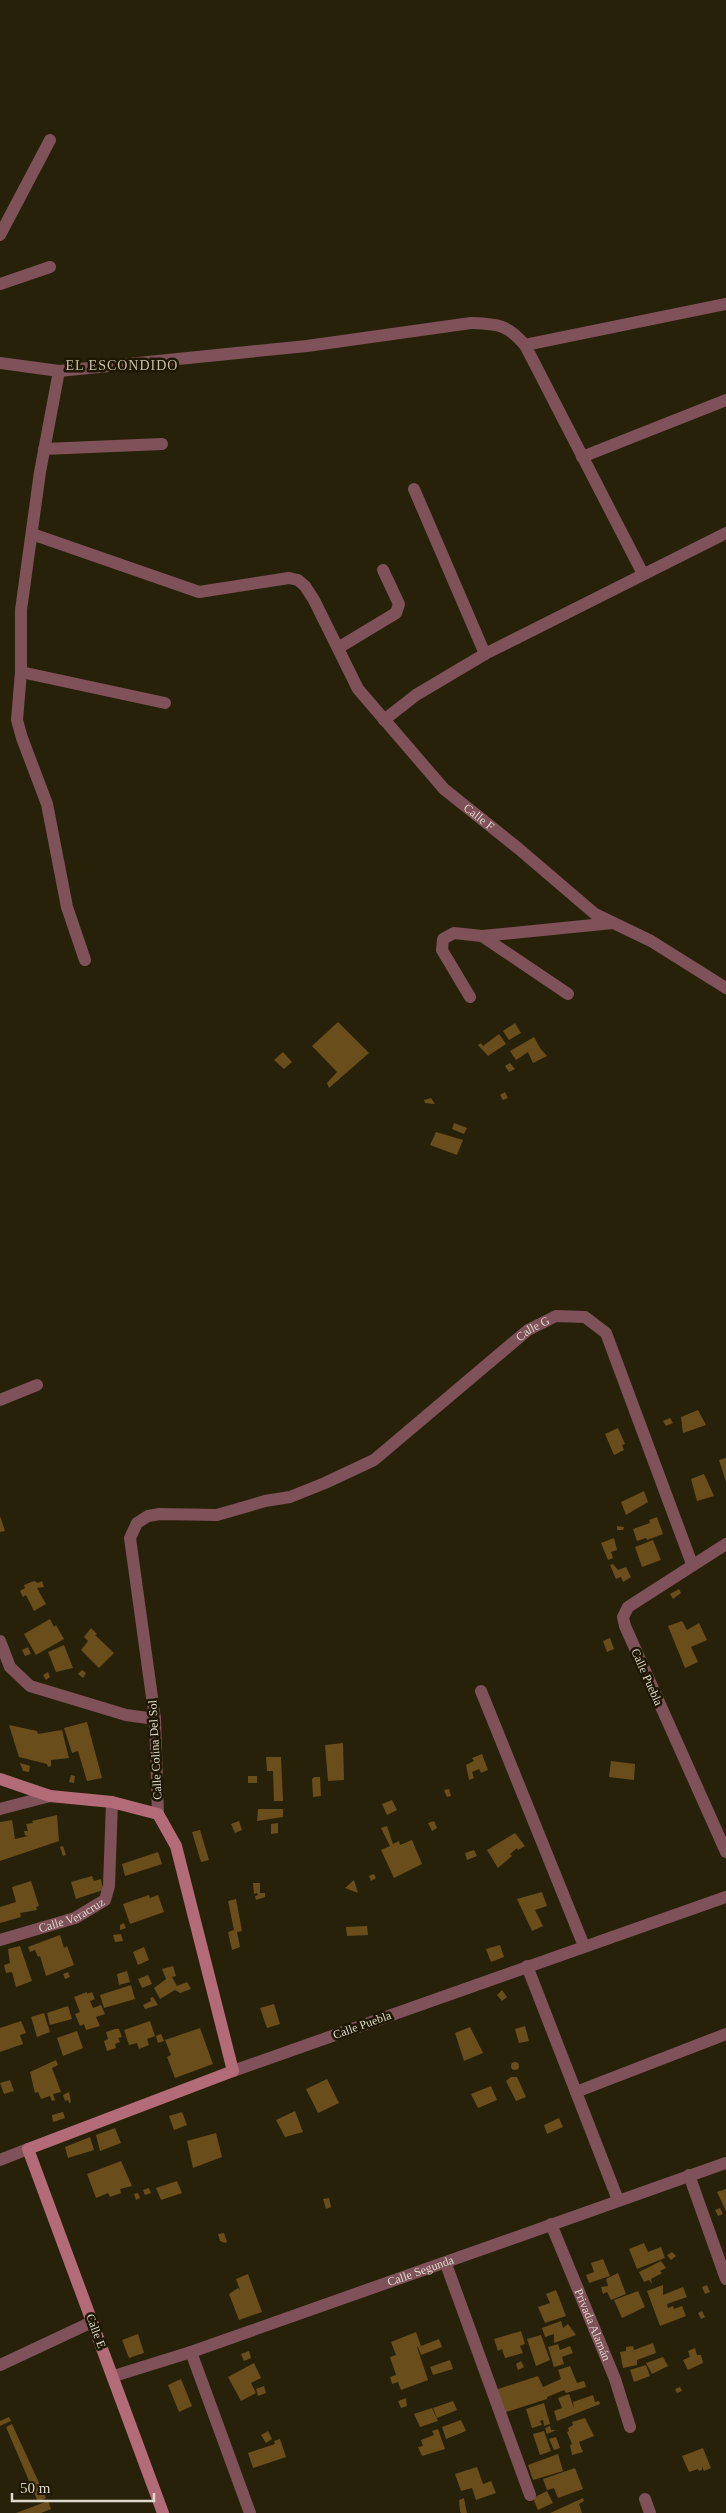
<svg xmlns="http://www.w3.org/2000/svg" width="726" height="2513" font-family="Georgia,serif">
	<rect width="100%" height="100%" fill="#28210a"/>
	<path fill="#694d1a" d="M338 1022 369 1053 329 1088 327 1083 337 1072 312 1046Z
		M515 1023 521 1033 509 1040 503 1031Z
		M499 1034 506 1044 488 1056 478 1045 481 1043 483 1046Z
		M534 1037 540 1048 547 1056 533 1063 528 1052 516 1060 510 1051Z
		M283 1052 292 1062 284 1069 274 1060Z
		M510 1063 515 1069 509 1072 505 1066Z
		M505 1092 508 1098 503 1100 500 1095Z
		M431 1098 435 1104 425 1103 424 1100Z
		M454 1123 467 1128 464 1134 452 1129Z
		M436 1132 463 1140 457 1155 430 1145Z
		M698 1410 706 1425 683 1433 681 1417Z
		M670 1418 673 1423 666 1426 663 1421Z
		M618 1428 625 1444 622 1445 624 1450 614 1455 605 1434Z
		M726 1458V1482L719 1460Z
		M704 1474 714 1496 697 1501 691 1479Z
		M644 1491 648 1502 626 1515 621 1502Z
		M0 1516 5 1531 0 1532Z
		M657 1517 663 1534 647 1540 646 1538 637 1541 633 1529 650 1523 649 1520Z
		M617 1526 624 1527 623 1530H617Z
		M614 1538 617 1550 611 1552 613 1558 608 1560 601 1543Z
		M653 1540 661 1560 642 1567 635 1547Z
		M613 1564 618 1570 626 1567 631 1577 623 1582 621 1577 616 1579 610 1565Z
		M34 1581 38 1583 42 1581 44 1587 37 1588 46 1604 34 1611 26 1595 23 1597 20 1591 25 1588 24 1585Z
		M679 1589 681 1593 673 1599 670 1594Z
		M50 1619 54 1627 56 1625 64 1639 36 1655 24 1634Z
		M682 1621 687 1630 699 1623 707 1640 691 1647 698 1662 685 1668 668 1626Z
		M91 1628 97 1634 95 1635 114 1653 99 1668 81 1650 88 1641 84 1637Z
		M610 1638 614 1649 607 1652 603 1641Z
		M64 1645 73 1668 56 1672 48 1652Z
		M28 1647 31 1654 25 1656 22 1650Z
		M82 1670 86 1673 83 1678 78 1674Z
		M48 1672 50 1677 46 1680 43 1675Z
		M87 1722 102 1778 87 1781 78 1751 72 1753 64 1728Z
		M9 1725 37 1731 38 1734 62 1730 69 1758 51 1760V1766L48 1767 47 1764 19 1757Z
		M343 1743 344 1780 328 1781 325 1745Z
		M482 1754 488 1770 481 1773 479 1769 472 1772 474 1778 469 1780 466 1765 474 1761 472 1758Z
		M266 1757H281L283 1801H274L273 1771H267Z
		M611 1761 635 1764 634 1780 609 1777Z
		M20 1763 30 1766 29 1772 23 1771Z
		M71 1775 75 1776 74 1783 69 1782Z
		M248 1776H257V1783H248Z
		M314 1777H320L321 1796 313 1797 312 1779Z
		M449 1789 451 1796 447 1797 444 1790Z
		M392 1800 397 1810 387 1815 382 1804Z
		M258 1809H283V1817L257 1821Z
		M57 1815 59 1841 0 1861V1822L12 1820 15 1839 28 1836 25 1835 24 1831H28L26 1824 33 1823 32 1821Z
		M239 1821 242 1830 235 1833 231 1824Z
		M434 1821 437 1828 432 1831 428 1823Z
		M278 1823V1833L271 1834V1824Z
		M387 1826 393 1844 399 1841 400 1845 412 1840 422 1864 394 1878 381 1850 390 1846 381 1828Z
		M200 1830 209 1860 201 1862 192 1832Z
		M515 1833 525 1846 518 1850 517 1848 510 1854 512 1856 498 1868 487 1850Z
		M63 1846 66 1855 63 1856 60 1847Z
		M474 1850 477 1856 467 1860 465 1853Z
		M158 1852 162 1864 125 1876 122 1864Z
		M374 1874 376 1878 371 1881 369 1876Z
		M92 1876 94 1881 101 1879 103 1890 76 1899 71 1882Z
		M354 1880 358 1893 345 1888Z
		M31 1881 39 1906 36 1907 37 1910 20 1913 21 1917 0 1923V1907L16 1902 12 1887Z
		M253 1883H260V1893H265V1897L256 1900 255 1896 258 1895 257 1893 254 1894Z
		M542 1892 547 1906 535 1910 543 1926 532 1931 517 1899Z
		M149 1895 150 1898 158 1895 164 1912 130 1924 123 1904Z
		M236 1899 242 1931 237 1932 240 1947 232 1950 228 1932 234 1930 228 1901Z
		M124 1923 126 1928 120 1930V1925Z
		M367 1926 368 1935 347 1936 346 1927Z
		M121 1934 123 1941 115 1942 113 1935Z
		M60 1935 64 1948 67 1946 74 1965 46 1976 40 1956 38 1957 35 1950 30 1952 28 1947Z
		M500 1945 504 1957 491 1962 486 1949Z
		M20 1946 32 1981 16 1987 12 1972 6 1973 4 1965 10 1963 8 1949Z
		M144 1947 149 1960 138 1965 133 1952Z
		M173 1966 176 1976 172 1977 177 1986 187 1982 191 1989 180 1993 175 1990 160 1999 154 1988 166 1979 162 1969Z
		M127 1971 130 1982 119 1985 117 1974Z
		M68 1972 70 1977 65 1979 63 1974Z
		M148 1975 152 1984 142 1988 138 1979Z
		M131 1985 135 1999 104 2008 100 1995Z
		M502 1990 507 1997 502 2001 497 1995Z
		M87 1992V1994L92 1992 95 1999 90 2001 93 2008 101 2005 105 2014 96 2017 100 2026 86 2030 84 2024 80 2026 75 2014 80 2012 74 1997Z
		M153 1997 158 2005 145 2009 143 2005 151 2001 150 1998Z
		M274 2004 280 2024 267 2028 260 2008Z
		M68 2006 72 2019 50 2025 47 2013Z
		M44 2013 50 2032 37 2037 31 2017Z
		M21 2021 26 2033 20 2035 23 2044 0 2052V2028Z
		M150 2021 155 2036 147 2039 149 2045 139 2049 137 2043 129 2045 124 2030Z
		M525 2026 529 2041 519 2043 515 2029Z
		M470 2027 483 2053 464 2061 455 2033Z
		M200 2028 213 2064 175 2078 167 2057 171 2055 165 2040Z
		M115 2029H119L122 2037 118 2038 120 2042 115 2044 116 2048 107 2051 104 2041 108 2039 106 2032Z
		M77 2031 83 2048 63 2056 57 2038Z
		M161 2034 164 2041 158 2043 156 2036Z
		M56 2060 58 2065 52 2068 61 2092 53 2094 55 2100 52 2101 50 2096 41 2099 38 2092 35 2093 30 2072Z
		M511 2066a4 4 0 1 1 8 0a4 4 0 1 1-8 0Z
		M511 2077H517L526 2097 516 2101 506 2081Z
		M327 2079 339 2103 318 2113 306 2089Z
		M10 2080 14 2091 4 2094 0 2083Z
		M491 2086 497 2100 478 2108 471 2094Z
		M69 2092 71 2102 69 2103 68 2100 65 2101 63 2095Z
		M295 2111 303 2132 285 2137 276 2120Z
		M63 2112 65 2118 53 2122 52 2115Z
		M182 2112 187 2125 174 2130 169 2116Z
		M559 2118 563 2127 547 2134 544 2125Z
		M115 2128 121 2143 100 2151 96 2135Z
		M216 2133 222 2157 193 2168 187 2141Z
		M90 2137 94 2150 68 2158 65 2147Z
		M121 2161 132 2186 120 2189 121 2193 110 2197 108 2193 96 2198 87 2174Z
		M177 2181 182 2193 161 2200 156 2188Z
		M149 2188 151 2193 145 2195 143 2190Z
		M726 2189V2211L717 2192Z
		M138 2193 140 2198 136 2200 134 2194Z
		M329 2198 331 2207 326 2209 323 2199Z
		M720 2208 723 2214 718 2216 715 2210Z
		M224 2233 227 2242 225 2243 220 2241 218 2234Z
		M644 2243 648 2252 661 2247 665 2258 637 2269 629 2249Z
		M672 2252 676 2256 671 2260 667 2255Z
		M603 2259 610 2276 589 2283 586 2275 594 2272 591 2263Z
		M661 2261 666 2268 660 2271 662 2273 651 2279 652 2284 649 2280 644 2282 639 2272Z
		M618 2273 626 2294 611 2300 607 2292 603 2294 601 2287 608 2286 606 2279Z
		M248 2274 262 2312 239 2320 229 2294 238 2288 240 2290 236 2279Z
		M663 2285V2295L683 2287 687 2297 667 2304 668 2308 673 2306 674 2309 682 2306 686 2316 660 2326 647 2291Z
		M707 2285 710 2292 705 2294 702 2287Z
		M556 2290 566 2316 545 2323 538 2307 550 2303 546 2294Z
		M638 2291 645 2307 622 2318 614 2300Z
		M702 2311 705 2317 701 2319 698 2313Z
		M561 2321 563 2328 568 2324 576 2335 554 2343V2334L545 2337 542 2328Z
		M521 2331 525 2344 520 2346 523 2353 505 2358 502 2349 498 2351 494 2339Z
		M416 2332 421 2346 439 2339 442 2347 421 2355 418 2347H417L428 2380 401 2390 398 2382 392 2384 390 2377 396 2375 390 2357 396 2355 391 2342Z
		M138 2334 144 2353 129 2358 122 2340Z
		M541 2335 550 2360 536 2366 527 2339Z
		M653 2343 656 2353 637 2360V2365L623 2368 620 2352 626 2351V2347L633 2346 634 2350Z
		M558 2344 560 2350 570 2346 573 2353 562 2357 564 2364 554 2367 548 2347Z
		M695 2348 697 2355H701L703 2363 688 2370 683 2360 690 2357 688 2351Z
		M249 2351 251 2358 244 2361 241 2354Z
		M663 2357 668 2366 652 2374 646 2363Z
		M450 2360 453 2369 433 2375 430 2367Z
		M521 2361 524 2367 518 2370 516 2364Z
		M254 2363 261 2378 251 2383 256 2393 241 2401 228 2377Z
		M646 2365 650 2376 634 2382 630 2370Z
		M570 2366 577 2383 584 2381 586 2387 566 2393 564 2390 547 2397V2399L503 2413 495 2390 538 2376 543 2387 561 2379 558 2370Z
		M181 2379 192 2406 179 2412 168 2385Z
		M264 2386 266 2393 258 2396 256 2389Z
		M680 2387 682 2391 677 2393 675 2389Z
		M569 2394 574 2408 573 2402 593 2395 595 2402 599 2401 600 2404 557 2421 554 2411 562 2408 558 2398Z
		M406 2398 407 2406 401 2408 398 2401Z
		M453 2401 457 2410 437 2418 433 2408Z
		M544 2403 550 2424 544 2426 543 2420 540 2421 542 2425 532 2428 526 2409Z
		M432 2408 438 2421 420 2427 414 2414Z
		M9 2417 11 2421 0 2426V2421Z
		M585 2418 594 2436 579 2442 583 2452 572 2455 570 2445 572 2444 567 2432 569 2431 568 2428 573 2425 572 2422Z
		M461 2420 466 2431 446 2439 442 2427Z
		M12 2424 46 2498 38 2502 6 2427Z
		M550 2426 551 2430H556L547 2434 545 2428Z
		M438 2429 445 2449 422 2456 418 2447 423 2446 421 2440 434 2435 432 2431Z
		M268 2431 272 2439 266 2443 261 2435Z
		M544 2431 551 2451 540 2455 533 2434Z
		M556 2437 560 2448 554 2450 549 2439Z
		M280 2439 286 2457 253 2468 248 2453 275 2444 274 2441Z
		M703 2448 711 2468 704 2471 702 2467V2470L699 2471 698 2469 689 2472 682 2456Z
		M558 2454 563 2471 533 2480 528 2465Z
		M477 2467 483 2484 491 2481 496 2493 476 2500 472 2488 461 2491 455 2474Z
		M575 2468 583 2489 558 2498 554 2488 547 2490 543 2479Z
		M547 2491 553 2503 538 2510 533 2498Z
		M464 2498 466 2509 467 2513H461L460 2511 459 2500Z
		M583 2498 584 2501 579 2504 582 2513H550Z
		M48 2501 51 2509 41 2513H16Z"/>
	<g fill="none" stroke-linecap="round" stroke-linejoin="round">
		<g stroke="#7f5159" stroke-width="12">
			<path d="M0 235 50 140"/>
			<path d="M0 284 50 267"/>
			<path d="M525 345 643 574"/>
			<path d="M0 363 59 371 307 346 471 323C497 324 507 324 525 345L726 304"/>
			<path d="M59 371 40 472 21 610V672L17 720 22 738 47 804 67 907 85 960"/>
			<path d="M44 449 162 444"/>
			<path d="M582 457 726 400"/>
			<path d="M414 489 485 654"/>
			<path id="s1" d="M32 534 199 592 289 578 298 580 305 586 314 600 358 689 444 789 519 849 595 914 651 941 726 988"/>
			<path d="M338 648 396 613 399 604 383 570"/>
			<path d="M21 672 165 703"/>
			<path d="M384 720 416 695 485 654 726 533"/>
			<path d="M482 936 568 994"/>
			<path d="M470 997 442 950 443 939 454 933 482 936 613 923"/>
			<path d="M0 1400 37 1385"/>
			<path d="M726 1544 628 1607 623 1617 625 1626 726 1852"/>
			<path d="M0 1641 10 1667 30 1686 126 1715 155 1719"/>
			<path d="M481 1691 584 1946"/>
			<path d="M0 1809 50 1796"/>
			<path id="s2" d="M158 1814 155 1719 130 1538 137 1523 148 1516 160 1514 217 1515 265 1501 290 1497 325 1483 374 1460 528 1330 556 1316 585 1317 606 1333 692 1564"/>
			<path id="s3" d="M0 1940 75 1918 105 1900 109 1886 112 1802"/>
			<path d="M527 1966 618 2200"/>
			<path d="M233 2071 726 1897"/>
			<path d="M576 2092 726 2034"/>
			<path d="M0 2160 28 2149"/>
			<path d="M689 2175 726 2279"/>
			<path id="s4" d="M551 2224 615 2379 630 2427"/>
			<path d="M446 2264 530 2495"/>
			<path d="M191 2352 250 2513"/>
			<path id="s5" d="M114 2376 191 2352 726 2163"/>
			<path d="M645 2499 650 2513"/>
		</g>
		<path stroke="#7f5159" stroke-width="12" d="M0 2365 92 2322"/>
		<path stroke="#b36b78" stroke-width="12" d="M0 1779 50 1796 112 1802 158 1814 176 1846 233 2071 28 2149 163 2513"/>
	</g>
	<g text-anchor="middle" dominant-baseline="central" stroke-width="5" stroke-linejoin="round" paint-order="stroke">
		<g font-size="12" fill="#dfdacc" stroke="#1e1802">
			<text stroke="none"><textPath href="#s1" startOffset="579">Calle F</textPath></text>
			<text stroke="none"><textPath href="#s2" startOffset="750">Calle G</textPath></text>
			<text transform="translate(647 1677) rotate(66)">Calle Puebla</text>
			<text transform="translate(155 1750) rotate(-93)">Calle Colina Del Sol</text>
			<text stroke="none"><textPath href="#s3" startOffset="76">Calle Veracruz</textPath></text>
			<text transform="translate(362 2025) rotate(-20)">Calle Puebla</text>
			<text stroke="none"><textPath href="#s5" startOffset="324">Calle Segunda</textPath></text>
			<text stroke="none"><textPath href="#s4" startOffset="109">Privada Alamán</textPath></text>
			<text transform="translate(96 2331) rotate(69)">Calle E</text>
		</g>
		<g font-size="14" letter-spacing="1" fill="#c7bea3" stroke="#1e1802">
			<text x="122" y="365">EL ESCONDIDO</text>
		</g>
	</g>
	<path d="M12 2493v8h142v-8" fill="none" stroke="#dfdacc" stroke-width="2.5"/>
	<text x="20" y="2493" font-size="15" fill="#dfdacc" stroke="#1e1802" stroke-width="4" paint-order="stroke">50 m</text>
</svg>
